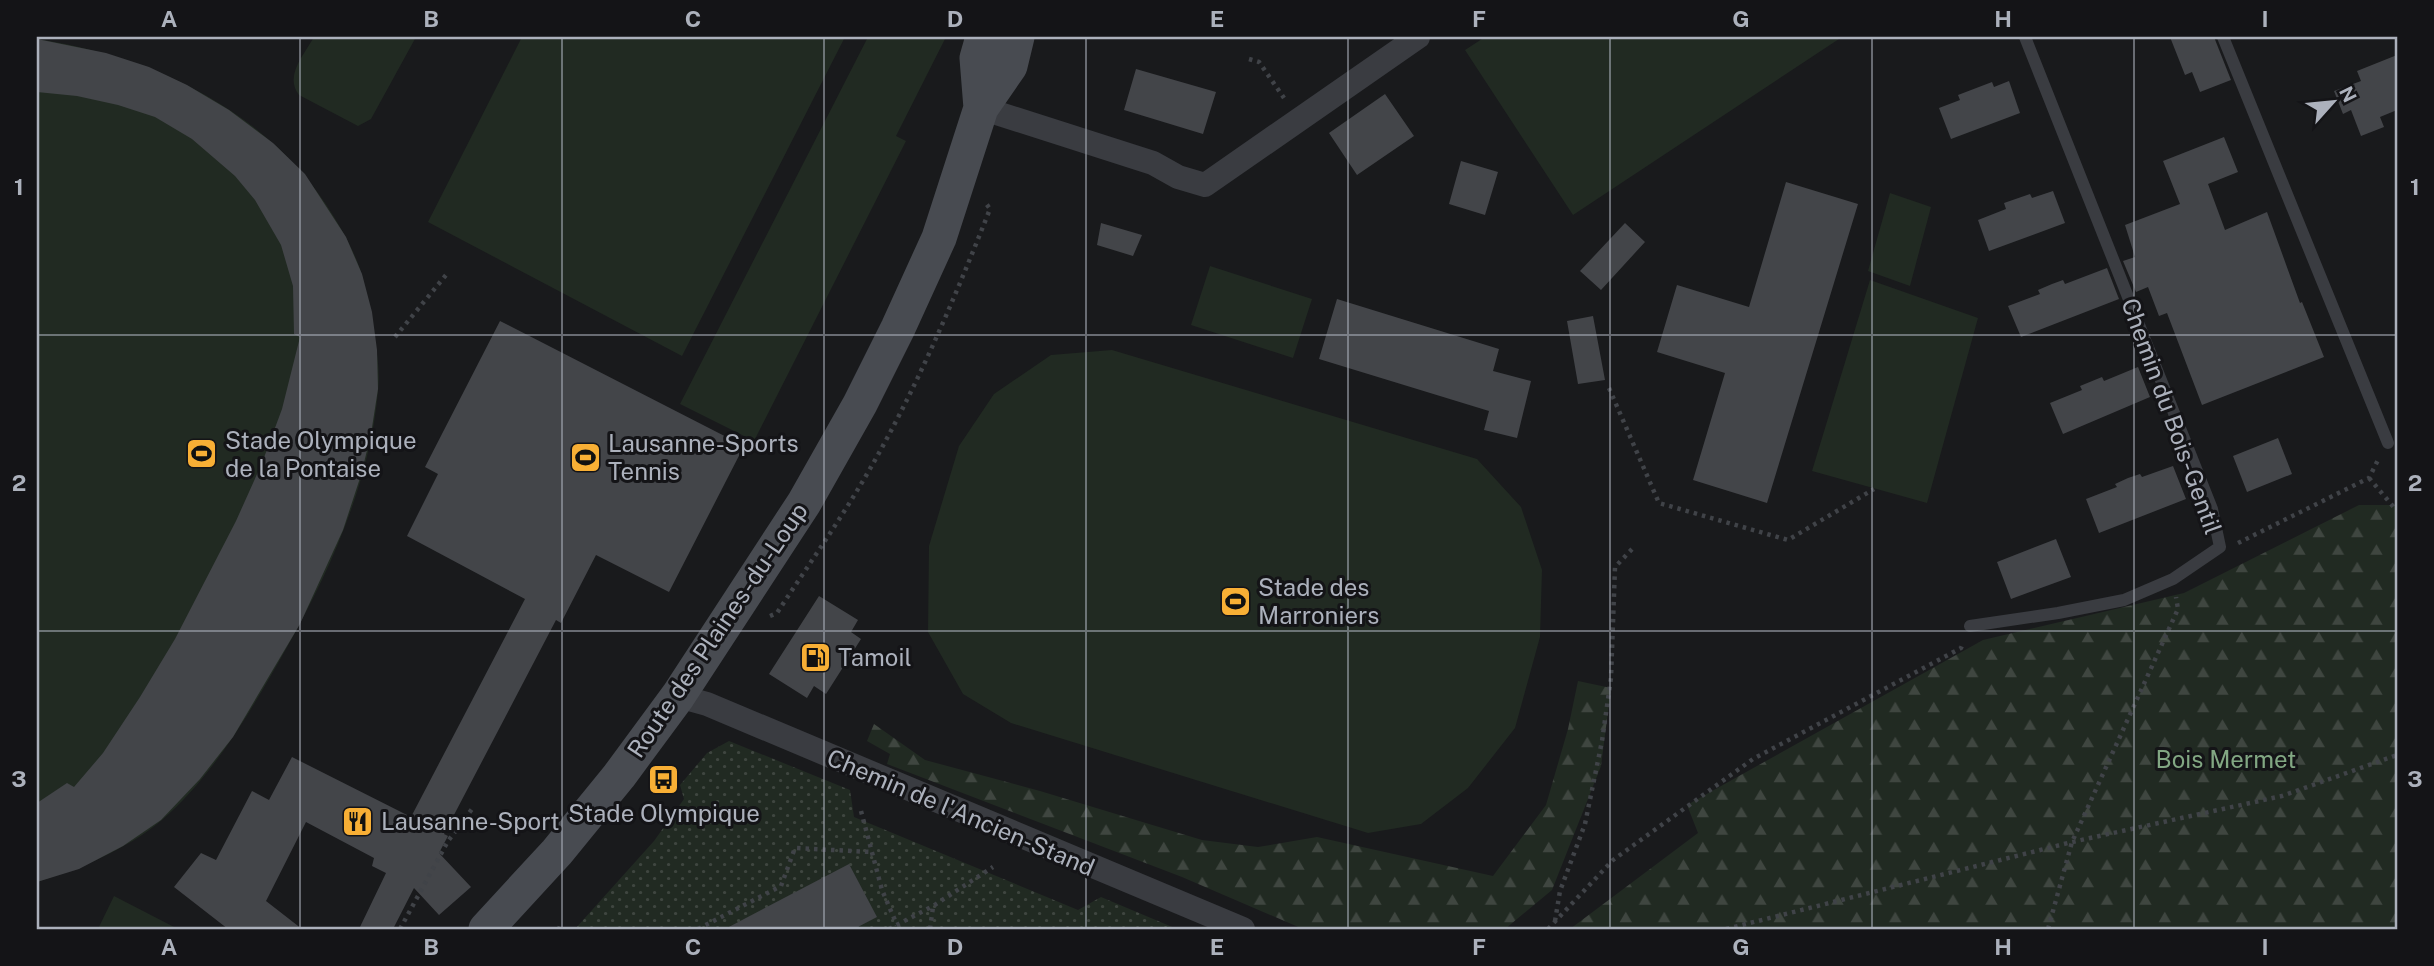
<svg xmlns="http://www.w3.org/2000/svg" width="2434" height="966" font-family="'Public Sans',sans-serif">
	<defs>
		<pattern id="forest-firs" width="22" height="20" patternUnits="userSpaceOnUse" patternTransform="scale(1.75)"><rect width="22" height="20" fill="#212a22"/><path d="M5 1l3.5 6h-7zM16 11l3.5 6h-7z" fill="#3f4640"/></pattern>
		<pattern id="park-dots" width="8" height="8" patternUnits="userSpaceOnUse" patternTransform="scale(1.75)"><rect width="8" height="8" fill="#212a22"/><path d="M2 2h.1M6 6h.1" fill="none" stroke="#3f4640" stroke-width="1.8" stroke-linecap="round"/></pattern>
	</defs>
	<rect width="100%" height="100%" fill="#191a1c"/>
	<path fill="url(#forest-firs)" d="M2359 505H2397V929H1570L1698 833 1687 805 1983 640 2184 593Z
		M1578 681 1611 688 1601 766 1552 890 1505 929H1303L1182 877 887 764 890 754 867 741 874 724 925 760 1040 791 1202 840 1258 847 1317 837 1493 876 1546 805 1568 729Z"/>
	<path fill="url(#park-dots)" d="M729 741 850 790 854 817 1078 910 1101 897 1177 929H575L654 841 684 799 680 785 707 753Z"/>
	<path fill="#212a22" d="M314 37H416L371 119 358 126 299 95C284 76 304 55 314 37Z
		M522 37H845L682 356 428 222Z
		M868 37H946L896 136 906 141 754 441 680 404Z
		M1485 37H1842L1573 215 1465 50Z
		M37 39C154 57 271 112 334 217 345 235 356 255 362 275 365 286 366 298 369 310 374 336 381 364 378 391 370 482 330 571 286 649 252 709 215 774 162 820 126 850 81 868 37 882Z
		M1890 193 1931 207 1910 286 1868 271Z
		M1210 266 1312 299 1293 358 1191 325Z
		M1870 280 1978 318 1927 503 1812 471Z
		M1112 350 1477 459 1521 507 1542 570 1540 637 1515 728 1468 788 1421 824 1368 833 1011 723 963 694 928 632 929 546 959 446 994 394 1051 355Z
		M114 896 178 929H98Z"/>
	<path fill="#434549" d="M2170 37H2214L2231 80 2200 92 2192 72 2185 75Z
		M37 39 106 53 149 67 187 85 229 110 273 143 305 174 346 237 362 274 372 312 377 350 378 389 371 434 361 475 343 530 300 624 233 737 200 779 161 820 123 846 79 869 37 882V803L67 783 74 787 103 753 140 697 175 639 236 521 262 463 282 409 300 337 294 334 293 286 281 245 255 200 235 176 192 139 155 117 118 105 77 96 37 92Z
		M2397 55V110L2380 117 2384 127 2361 136 2351 110 2343 114 2334 91 2361 81 2357 71Z
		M1136 69 1216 92 1203 134 1124 110Z
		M2009 81 2020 113 1951 139 1939 108 1960 100 1958 95 1992 82 1994 87Z
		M1385 94 1414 136 1357 175 1329 133Z
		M2224 137 2238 172 2208 184 2225 230 2267 212 2300 303 2302 302 2324 357 2202 405 2167 313 2159 316 2148 287 2136 292 2123 261 2135 257 2125 225 2180 204 2163 161Z
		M1461 161 1498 172 1485 215 1449 204Z
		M1786 182 1858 204 1767 503 1693 480 1725 373 1657 352 1677 285 1749 307Z
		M2053 191 2065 223 1989 251 1978 220 2006 209 2004 203 2030 194 2032 198Z
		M1101 223 1142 235 1133 256 1097 245Z
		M1625 223 1645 242 1601 290 1580 271Z
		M2107 268 2119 299 2021 337 2008 306 2040 294 2038 290 2052 284 2063 280 2065 284Z
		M1337 299 1499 349 1493 371 1531 381 1517 438 1484 430 1489 411 1319 359Z
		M1593 316 1605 380 1578 384 1567 321Z
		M500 321 744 446 669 592 596 555 561 623 556 620 444 834 448 836 439 853 471 887 439 915 414 888 393 929H359L386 873 372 866 374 858 306 822 266 901 302 929H228L174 887 201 853 216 860 252 791 269 800 292 757 411 817 525 599 407 536 438 474 425 467Z
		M2138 367 2150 397 2063 434 2050 403 2082 390 2080 386 2102 377 2104 381Z
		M2278 438 2292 474 2247 492 2233 456Z
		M2173 466 2186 499 2099 533 2086 499 2117 487 2115 484 2128 478 2140 474 2142 477Z
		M2056 539 2071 577 2011 599 1997 562Z
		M819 596 858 620 851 632 861 639 826 694 814 686 807 698 769 674Z
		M849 864 877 917 854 929H725Z"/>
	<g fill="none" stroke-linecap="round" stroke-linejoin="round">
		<path stroke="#404348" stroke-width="4.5" stroke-dasharray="3.5 5" stroke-linecap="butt" d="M1249 59 1259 62 1284 98
			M395 337 446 275
			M1609 388 1659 503 1788 540 1874 489
			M2369 478 2397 511
			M2238 543 2369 478 2378 460
			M770 616 777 613C807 567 839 522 867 474 916 390 954 300 990 209L985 202
			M861 811 882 890 897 925
			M1555 921 1560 891 1585 824 1602 741 1611 678 1615 567 1634 547
			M557 928 560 929
			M400 929 448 841 472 809
			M698 929 781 886 795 848 871 852
			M889 929 933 906 993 867
			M930 929 933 907
			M1548 929 1613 860 1753 759 1961 648 1963 643
			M1726 929 2072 842 2282 796 2397 755
			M2048 929 2072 842 2178 609 2176 597"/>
		<path stroke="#3a3c41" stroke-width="12" d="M2223 37 2388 443
			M1970 626 2058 613 2124 600 2173 579 2220 547 2212 509 2025 37"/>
		<path stroke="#3a3c41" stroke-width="24" d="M981 108 1153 163 1178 177 1205 185 1418 37
			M678 696 707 704 1243 929"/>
		<path stroke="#484b51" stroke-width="35" d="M981 108 977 58 983 37
			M486 929 557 852 619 776 678 696 804 503 860 404 898 328 939 238 981 108 1010 66 1017 37"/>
	</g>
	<path fill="none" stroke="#acb1bc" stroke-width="2" stroke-opacity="0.55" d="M300 37V929M562 37V929M824 37V929M1086 37V929M1348 37V929M1610 37V929M1872 37V929M2134 37V929M37 335H2397M37 631H2397"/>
	<defs>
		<symbol id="stadium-square" viewBox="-11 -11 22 22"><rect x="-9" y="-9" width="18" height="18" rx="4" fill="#f8af35" stroke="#141417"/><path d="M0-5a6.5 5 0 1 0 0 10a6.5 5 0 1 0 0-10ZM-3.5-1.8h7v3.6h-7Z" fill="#111"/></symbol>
		<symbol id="fuel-square" viewBox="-11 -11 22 22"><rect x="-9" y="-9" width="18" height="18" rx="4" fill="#f8af35" stroke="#141417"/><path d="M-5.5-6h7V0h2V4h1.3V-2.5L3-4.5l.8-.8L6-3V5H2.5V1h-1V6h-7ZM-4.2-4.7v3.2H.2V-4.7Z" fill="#111"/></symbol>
		<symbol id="bus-square" viewBox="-11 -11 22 22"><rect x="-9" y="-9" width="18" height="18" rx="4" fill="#f8af35" stroke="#141417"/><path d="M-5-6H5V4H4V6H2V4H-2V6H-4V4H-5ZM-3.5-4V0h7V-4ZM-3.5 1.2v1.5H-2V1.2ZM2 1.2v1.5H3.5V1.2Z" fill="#111"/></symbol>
		<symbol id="restaurant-square" viewBox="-11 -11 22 22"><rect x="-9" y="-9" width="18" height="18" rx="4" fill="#f8af35" stroke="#141417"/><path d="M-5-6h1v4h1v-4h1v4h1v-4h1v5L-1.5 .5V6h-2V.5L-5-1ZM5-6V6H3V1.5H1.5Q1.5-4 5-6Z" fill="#111"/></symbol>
	</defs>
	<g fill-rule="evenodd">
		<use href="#stadium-square" x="184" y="436" width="35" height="35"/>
		<use href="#stadium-square" x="568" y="440" width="35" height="35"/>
		<use href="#stadium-square" x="1218" y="584" width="35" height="35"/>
		<use href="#fuel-square" x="798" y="640" width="35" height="35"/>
		<use href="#bus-square" x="646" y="762" width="35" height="35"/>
		<use href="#restaurant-square" x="340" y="804" width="35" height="35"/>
	</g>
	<g text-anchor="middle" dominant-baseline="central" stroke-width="6" stroke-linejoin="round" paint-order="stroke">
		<g font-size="24" fill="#acb1bc" stroke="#141417">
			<text transform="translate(2172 416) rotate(70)">Chemin du Bois-Gentil</text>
			<text transform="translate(717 630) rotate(-56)">Route des Plaines-du-Loup</text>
			<text transform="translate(961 812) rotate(23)">Chemin de l'Ancien-Stand</text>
		</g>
		<g font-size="24" fill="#acb1bc" stroke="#141417" text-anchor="start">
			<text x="225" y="440">Stade Olympique<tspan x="225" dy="28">de la Pontaise</tspan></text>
			<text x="608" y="443">Lausanne-Sports<tspan x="608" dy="28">Tennis</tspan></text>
			<text x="1258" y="587">Stade des<tspan x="1258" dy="28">Marroniers</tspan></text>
			<text x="838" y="657">Tamoil</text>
			<text x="664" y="813" text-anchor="middle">Stade Olympique</text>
			<text x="381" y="821">Lausanne-Sport</text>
		</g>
		<g font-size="24" fill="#82a783" stroke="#141417">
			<text x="2226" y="759">Bois Mermet</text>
		</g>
	</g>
	<rect width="2434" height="966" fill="none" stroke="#141417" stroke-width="77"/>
	<g transform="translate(2333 102) rotate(63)" stroke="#141417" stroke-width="5" paint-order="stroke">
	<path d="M0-5L12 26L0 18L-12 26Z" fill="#acb1bc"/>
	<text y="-10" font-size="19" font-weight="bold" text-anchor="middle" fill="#acb1bc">N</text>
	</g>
	<rect x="38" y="38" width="2358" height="890" fill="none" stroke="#acb1bc" stroke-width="2.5"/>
	<g font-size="23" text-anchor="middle" font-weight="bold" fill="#acb1bc">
		<text x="169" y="27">A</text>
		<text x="431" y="27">B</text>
		<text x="693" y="27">C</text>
		<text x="955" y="27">D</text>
		<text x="1217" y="27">E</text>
		<text x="1479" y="27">F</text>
		<text x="1741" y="27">G</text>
		<text x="2003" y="27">H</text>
		<text x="2265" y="27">I</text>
		<text x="19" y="195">1</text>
		<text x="2415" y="195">1</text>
		<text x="19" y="491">2</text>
		<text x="2415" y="491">2</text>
		<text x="19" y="787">3</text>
		<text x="2415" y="787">3</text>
		<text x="169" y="955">A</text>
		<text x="431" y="955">B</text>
		<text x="693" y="955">C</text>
		<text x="955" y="955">D</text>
		<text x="1217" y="955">E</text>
		<text x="1479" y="955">F</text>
		<text x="1741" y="955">G</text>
		<text x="2003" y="955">H</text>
		<text x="2265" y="955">I</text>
	</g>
</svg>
